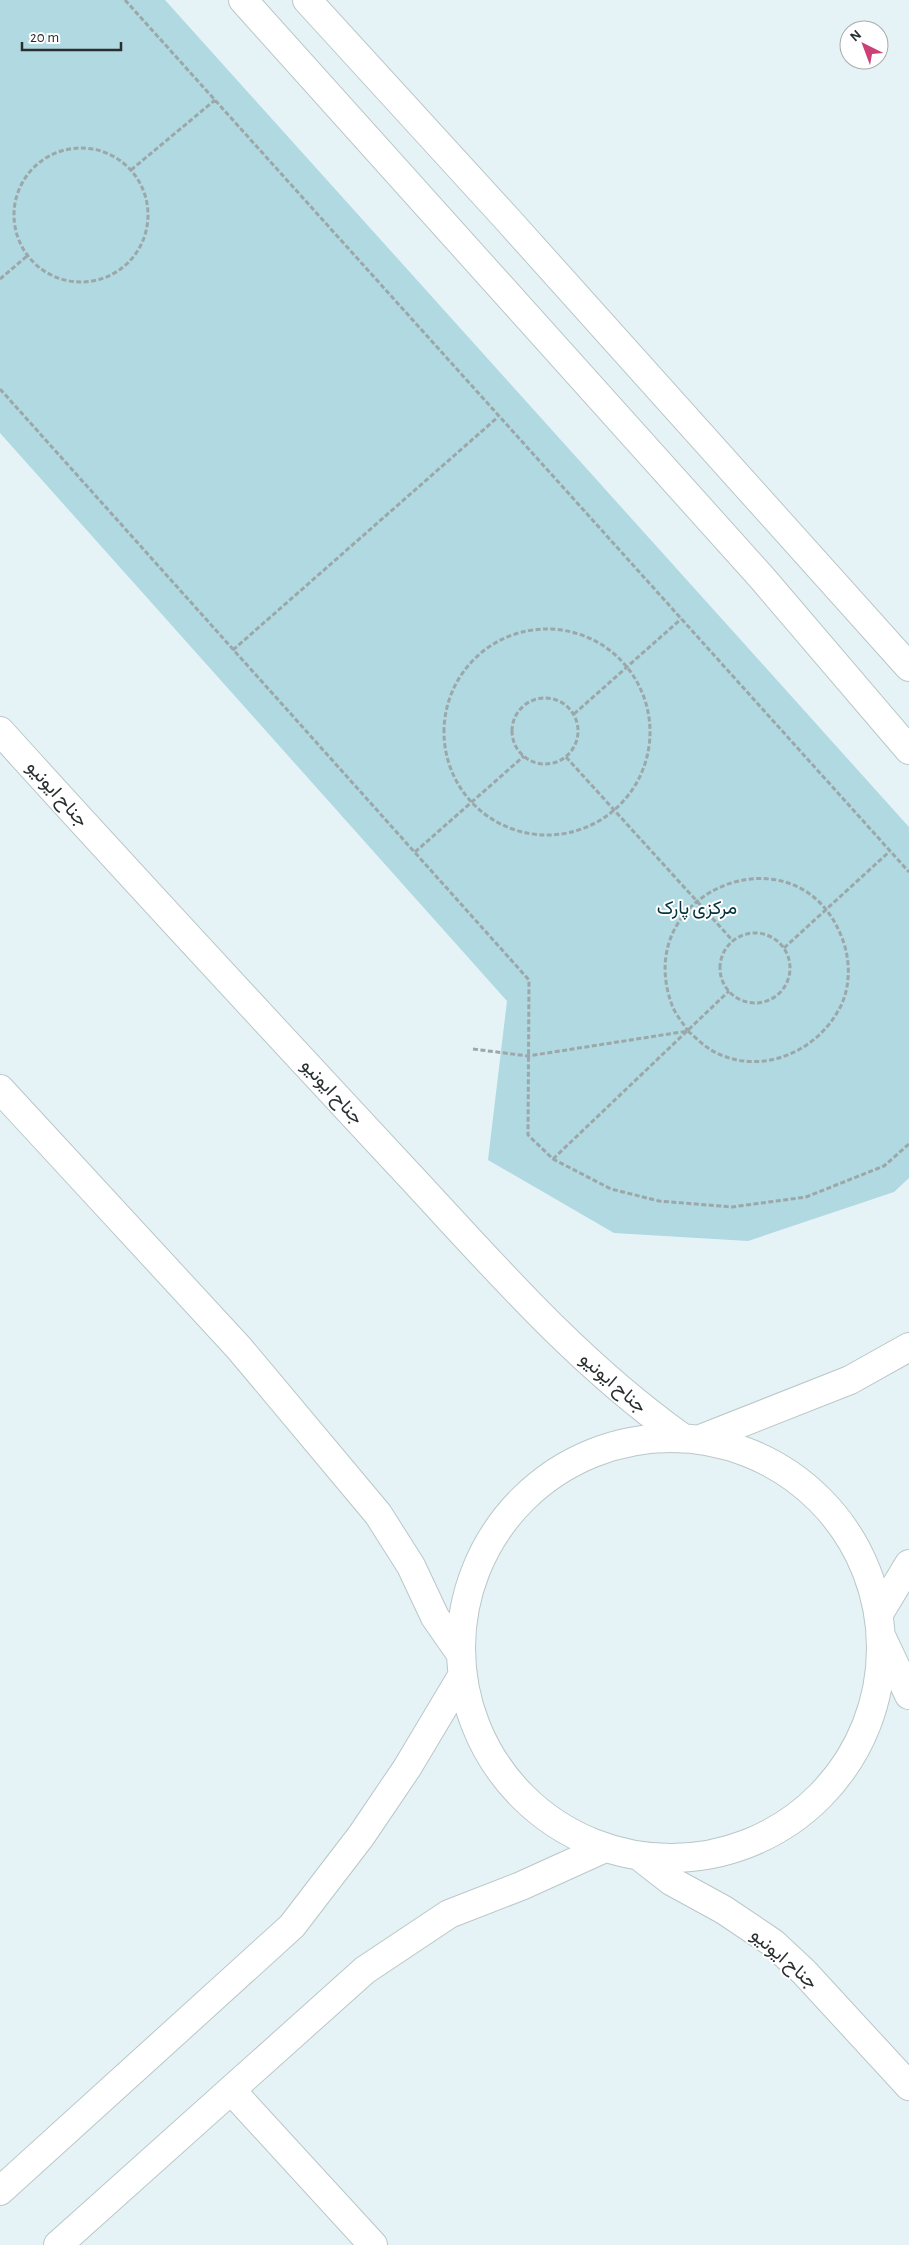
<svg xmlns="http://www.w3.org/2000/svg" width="909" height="2245" font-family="'Alegreya Sans',Vazirmatn,sans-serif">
	<rect width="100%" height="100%" fill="#e5f3f6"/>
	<path fill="#b0d9e1" d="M0 0H165L909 827V1178L894 1192 748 1241 614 1233 488 1160 507 1001 0 433Z"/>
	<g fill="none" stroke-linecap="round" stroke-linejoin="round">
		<defs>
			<path id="street" d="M243 0 763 579 909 750
				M307 0 508 220 909 667
				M231 2090 373 2245"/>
			<path id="secondary" d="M0 731C131 876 264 1019 397 1162 488 1259 571 1358 680 1436
				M0 1089 239 1348 378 1514 411 1566 435 1617 460 1653
				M461 1648a210 210 0 1 1 420 0a210 210 0 1 1-420 0Z
				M703 1438 850 1380 909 1347
				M880 1612 909 1564
				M883 1640 909 1695
				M639 1856 671 1881 724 1910 773 1943 804 1972 909 2086
				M0 2191 292 1926 361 1836 407 1768 462 1676
				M58 2245 365 1970 449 1914 521 1886 605 1848"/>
		</defs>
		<use href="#street" stroke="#b9c7c9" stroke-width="30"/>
		<use href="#secondary" stroke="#b9c7c9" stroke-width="30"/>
		<path stroke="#9ca7a9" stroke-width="3" stroke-dasharray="5 2.5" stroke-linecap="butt" d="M125 0 909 872
			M14 215a67 67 0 1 1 134 0a67 67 0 1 1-134 0Z
			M131 170 215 100
			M0 279 27 256
			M0 389 529 980 528 1135 553 1159 611 1189 659 1201 732 1207 806 1197 884 1166 909 1144
			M444 732a103 103 0 1 1 206 0a103 103 0 1 1-206 0Z
			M233 650 498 417
			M512 731a33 33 0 1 1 66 0a33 33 0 1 1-66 0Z
			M574 714 681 619
			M566 757 733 941
			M415 852 524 756
			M720 968a35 35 0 1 1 70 0a35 35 0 1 1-70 0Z
			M784 948 890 851
			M473 1049 528 1056 688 1031C695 1037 703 1045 711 1050 757 1077 814 1054 838 1011 851 990 851 960 842 938 799 824 629 889 672 1005 675 1014 683 1023 688 1031
			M553 1159 729 991"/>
		<use href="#street" stroke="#fff" stroke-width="28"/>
		<use href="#secondary" stroke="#fff" stroke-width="28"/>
	</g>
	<g text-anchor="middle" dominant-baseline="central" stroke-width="4" stroke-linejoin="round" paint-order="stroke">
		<g font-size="19" fill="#292f30" stroke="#fff">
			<text transform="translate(57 794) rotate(48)">جناح ایونیو</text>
			<text transform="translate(332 1092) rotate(47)">جناح ایونیو</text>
			<text transform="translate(613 1383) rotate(41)">جناح ایونیو</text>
			<text transform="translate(784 1959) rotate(41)">جناح ایونیو</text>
		</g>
		<g font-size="19" fill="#03333b" stroke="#fff">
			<text x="697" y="908">مرکزی پارک</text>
		</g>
	</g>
	<g transform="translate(864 45) rotate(318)"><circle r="24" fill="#ffffff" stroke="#a9acac"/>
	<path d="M0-4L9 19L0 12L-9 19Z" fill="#ca4077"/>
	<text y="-8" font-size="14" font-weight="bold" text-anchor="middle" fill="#292f30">N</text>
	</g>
	<path d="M22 42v8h99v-8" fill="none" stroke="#292f30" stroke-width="2.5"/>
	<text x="30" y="42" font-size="15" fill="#292f30" stroke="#ffffff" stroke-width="4" paint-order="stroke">20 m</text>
</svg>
